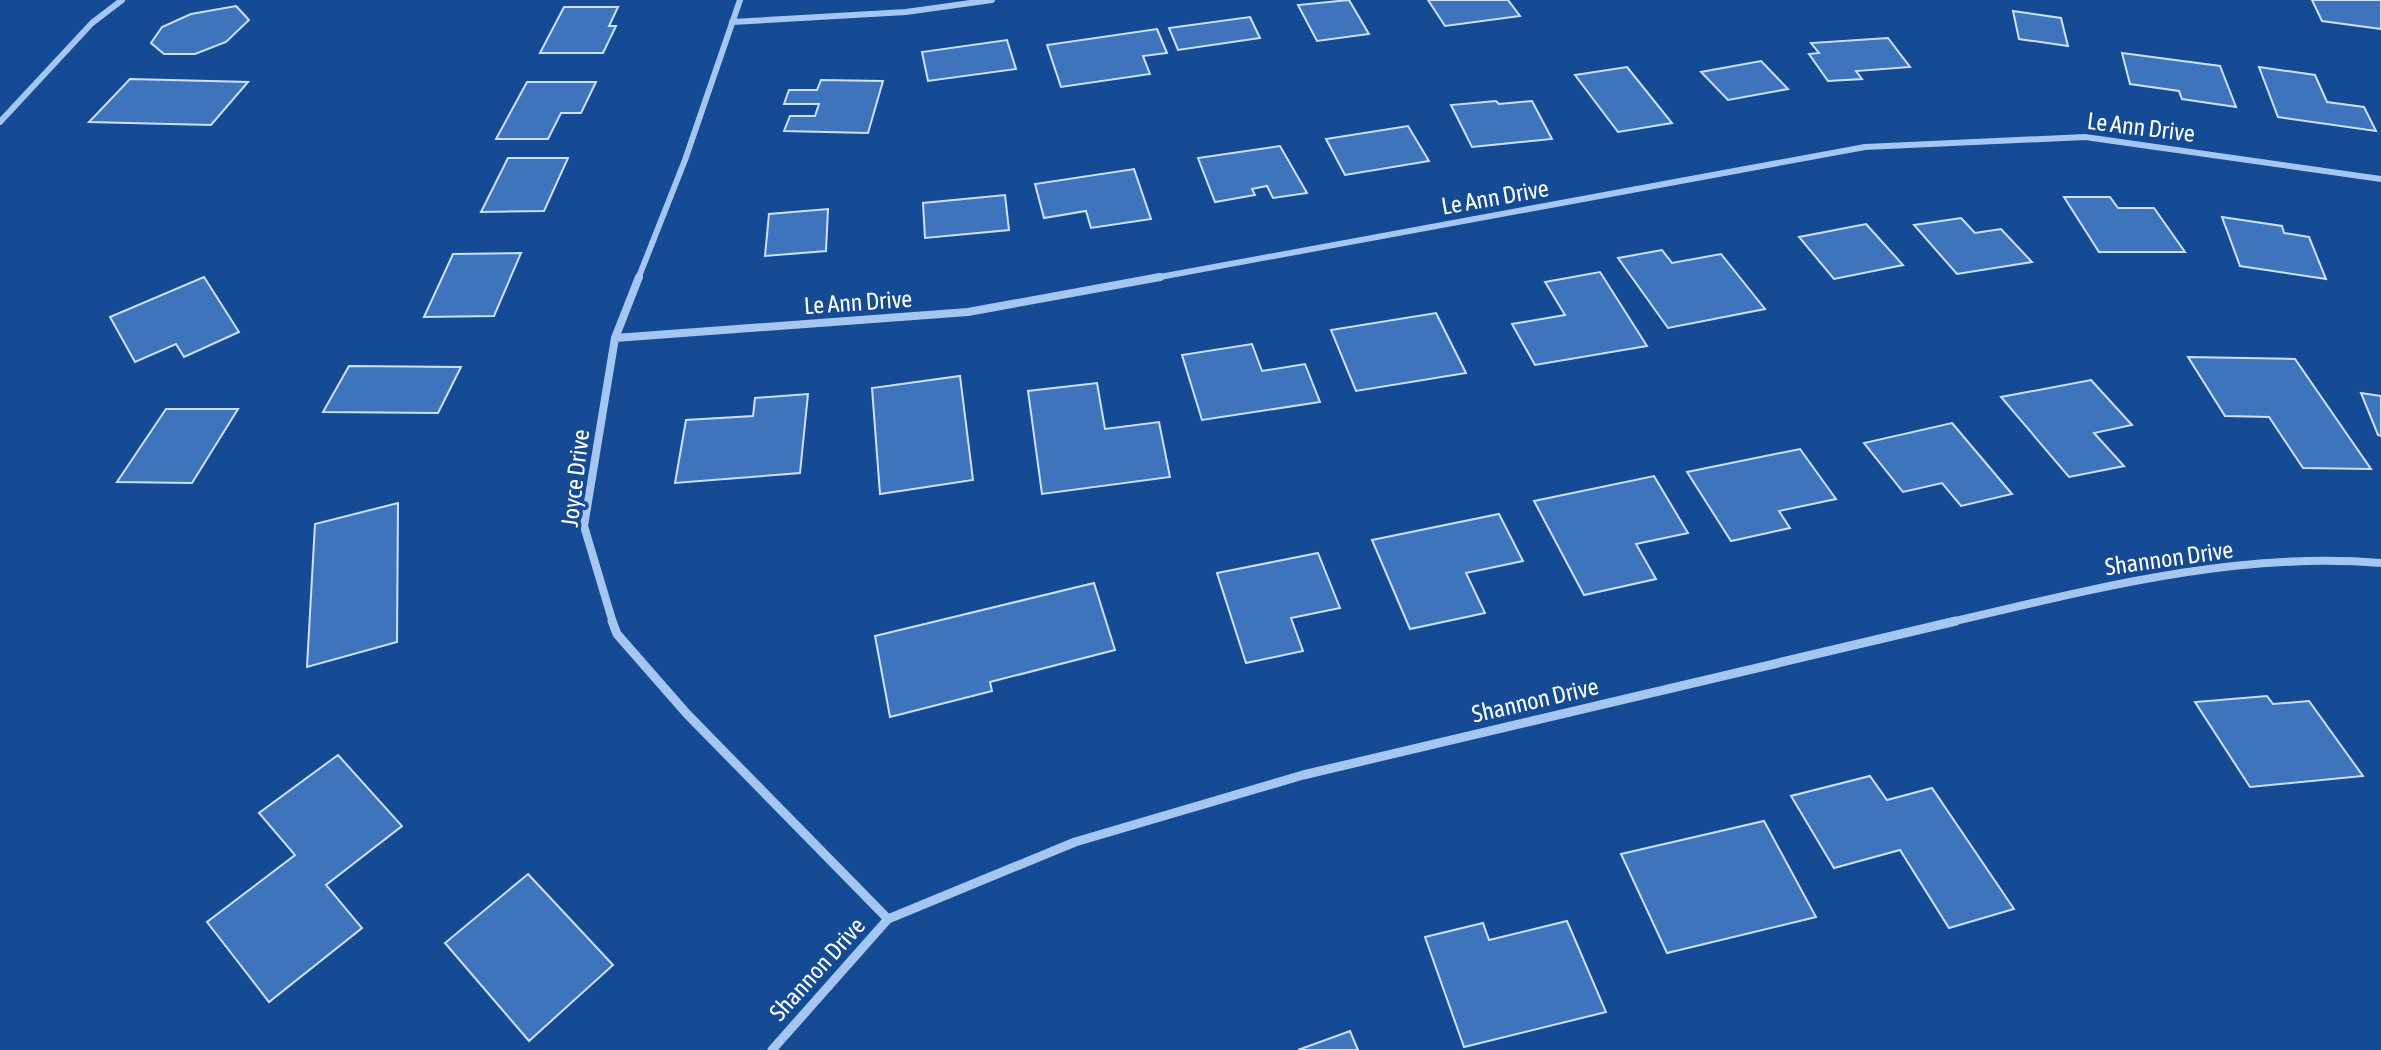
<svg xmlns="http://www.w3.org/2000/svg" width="2381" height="1050" font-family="'Asap Condensed',sans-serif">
	<rect width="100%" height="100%" fill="#154b94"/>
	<path fill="#3e74bc" stroke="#cce1fc" stroke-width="2" d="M1349 0 1369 34 1317 41 1298 5Z
		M1428 0H1508L1520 16 1445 26Z
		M2312 0H2381V29L2322 21Z
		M236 6 249 20 226 42 195 54H164L151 43 162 27 191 14Z
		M564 7H618L609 26H616L603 53H540Z
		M2013 11 2061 18 2068 46 2019 39Z
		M1250 17 1260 38 1178 50 1169 28Z
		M1157 29 1167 53 1143 56 1150 74 1061 87 1047 45Z
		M1888 38 1910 67 1856 71 1862 79 1828 81 1809 54 1819 53 1811 43Z
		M1007 40 1016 69 928 81 922 52Z
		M2122 53 2220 66 2236 107 2182 99 2179 91 2130 84Z
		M1761 61 1788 89 1728 100 1701 72Z
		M1627 67 1672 123 1618 132 1575 75Z
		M2259 67 2315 75 2327 102 2364 107 2376 131 2278 117Z
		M130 79 248 82 211 125 89 122Z
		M821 80 883 81 868 133 784 131 790 116H815L819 104H784L789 90H817Z
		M527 82H596L581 113H561L548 139H496Z
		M1496 101 1499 104 1532 101 1552 139 1472 147 1451 105Z
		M1408 126 1429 161 1345 175 1326 139Z
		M1280 146 1307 193 1273 198 1267 186 1252 189 1255 195 1215 202 1198 158Z
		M508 158H568L544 211 481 212Z
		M1134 169 1151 219 1091 228 1086 211 1044 218 1035 184Z
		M1005 195 1009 230 925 238 923 203Z
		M2064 197H2110L2118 208H2154L2185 252H2099Z
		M828 209 826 251 765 256 769 214Z
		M2222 217 2282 226 2284 233 2309 237 2326 279 2240 266Z
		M1961 218 1975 233 2001 229 2032 262 1957 274 1914 225Z
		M1866 224 1903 265 1834 279 1799 237Z
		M1662 250 1672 263 1721 254 1765 309 1668 328 1618 258Z
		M521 253 494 316 424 317 453 254Z
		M1600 272 1647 346 1535 365 1512 324 1565 315 1545 282Z
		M204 277 239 332 184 357 176 344 135 362 110 317Z
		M1436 313 1466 373 1356 391 1331 330Z
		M1252 344 1262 371 1305 364 1320 402 1202 420 1182 355Z
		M2188 357 2295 359 2371 469 2303 468 2269 417 2225 416Z
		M349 366 461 367 438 413 323 412Z
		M960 376 973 480 880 494 872 388Z
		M2091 380 2132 425 2094 433 2124 466 2069 477 2001 397Z
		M1097 383 1105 429 1159 422 1170 477 1042 494 1028 391Z
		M2361 393 2381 396V436L2378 435Z
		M808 394 800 473 675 483 686 420 753 416 755 398Z
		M166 409H238L192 483 117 482Z
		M1952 423 2012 494 1961 506 1942 483 1903 492 1864 443Z
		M1800 449 1836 499 1779 511 1790 528 1731 541 1687 472Z
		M1654 476 1688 533 1636 544 1656 579 1584 595 1534 501Z
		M398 503 397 642 307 667 315 524Z
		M1499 514 1523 561 1466 573 1485 613 1410 629 1372 540Z
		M1318 553 1340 608 1291 618 1303 651 1246 663 1217 573Z
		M1094 583 1115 650 990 682 992 691 890 717 875 636Z
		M2267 696 2273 704 2309 701 2363 776 2250 787 2195 702Z
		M338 755 402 826 326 885 362 928 269 1002 207 922 295 855 259 813Z
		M1870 776 1887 800 1932 788 2014 909 1949 928 1900 850 1834 868 1791 796Z
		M1764 821 1816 917 1667 953 1621 854Z
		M528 874 613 965 529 1041 445 943Z
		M1567 921 1606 1012 1464 1047 1425 937 1483 923 1489 940Z
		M1350 1031 1358 1050H1298Z"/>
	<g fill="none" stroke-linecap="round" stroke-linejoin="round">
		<path stroke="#a5c6f1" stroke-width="6" d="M732 22 906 12 992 0
			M0 122 92 23 122 0
			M638 279 685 160 740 0
			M1149 279 1865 147 2085 137 2381 179"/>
		<path stroke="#a5c6f1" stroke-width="8" d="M615 338 968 312 1160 277
			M613 623 584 526 615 338 639 277
			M1947 623C2089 590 2234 551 2381 563"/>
		<path stroke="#a5c6f1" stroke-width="9" d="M612 621 617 634 687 714 888 919
			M772 1050 888 919 1075 842 1303 775 1956 621"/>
	</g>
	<g text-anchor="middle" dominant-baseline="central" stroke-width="7" stroke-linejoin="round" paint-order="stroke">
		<g font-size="24" fill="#fff" stroke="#154b94">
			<text transform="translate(2141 127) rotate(7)">Le Ann Drive</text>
			<text transform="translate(1495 197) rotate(-10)">Le Ann Drive</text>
			<text transform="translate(858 302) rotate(-4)">Le Ann Drive</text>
			<text transform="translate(575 478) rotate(-83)">Joyce Drive</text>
			<text transform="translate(2169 558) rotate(-8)">Shannon Drive</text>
			<text transform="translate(1535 700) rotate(-13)">Shannon Drive</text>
			<text transform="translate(817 969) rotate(-48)">Shannon Drive</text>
		</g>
	</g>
</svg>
